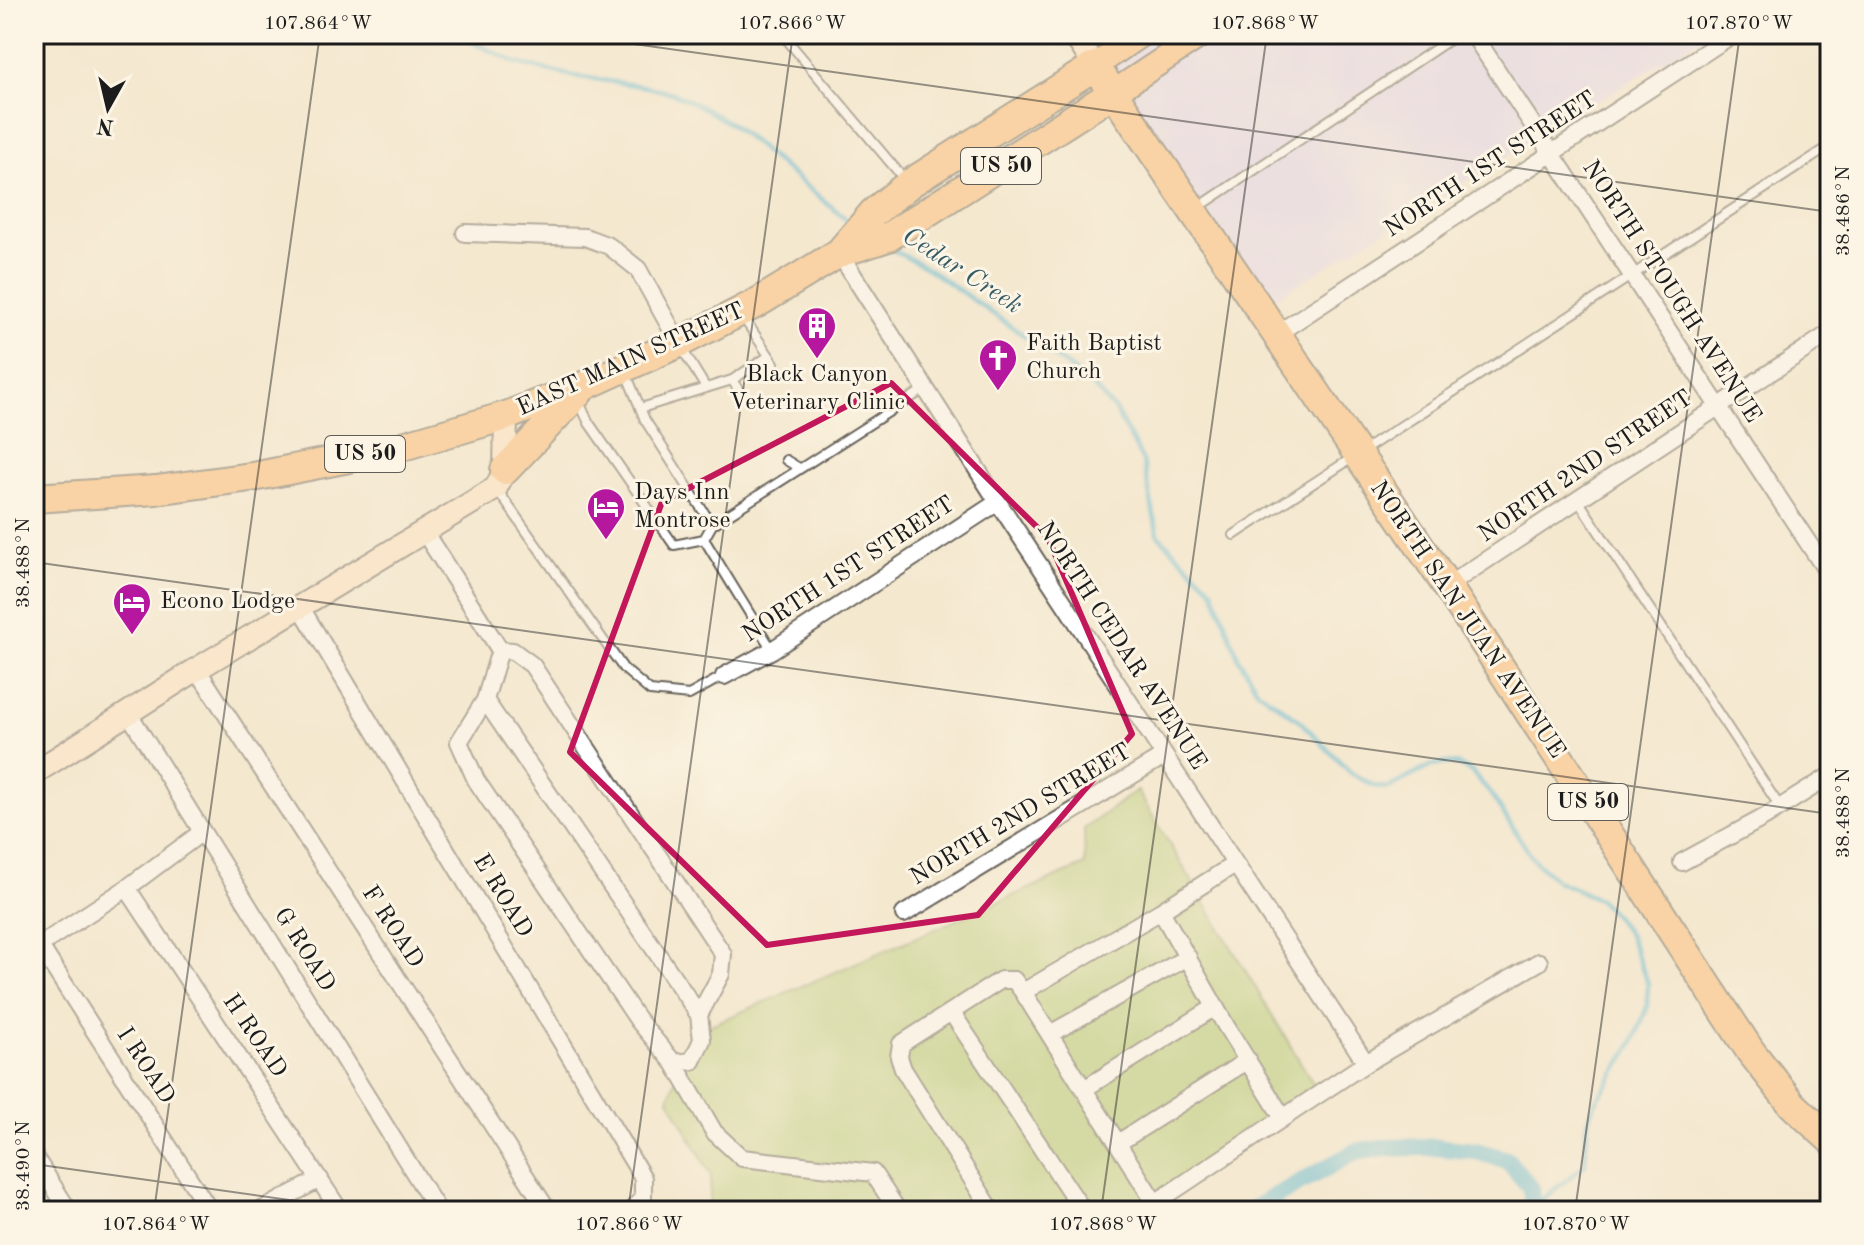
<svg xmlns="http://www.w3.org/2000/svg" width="1864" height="1245" font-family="'Old Standard TT',serif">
	<rect width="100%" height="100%" fill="#fcf5e5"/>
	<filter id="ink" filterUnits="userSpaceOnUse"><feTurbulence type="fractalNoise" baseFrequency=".0125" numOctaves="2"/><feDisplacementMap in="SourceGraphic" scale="16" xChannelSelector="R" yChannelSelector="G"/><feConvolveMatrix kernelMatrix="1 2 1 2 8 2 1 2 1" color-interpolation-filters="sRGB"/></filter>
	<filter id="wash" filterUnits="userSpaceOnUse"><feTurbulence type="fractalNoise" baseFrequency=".006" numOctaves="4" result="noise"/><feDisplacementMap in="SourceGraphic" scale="32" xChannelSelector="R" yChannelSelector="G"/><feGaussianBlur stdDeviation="1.8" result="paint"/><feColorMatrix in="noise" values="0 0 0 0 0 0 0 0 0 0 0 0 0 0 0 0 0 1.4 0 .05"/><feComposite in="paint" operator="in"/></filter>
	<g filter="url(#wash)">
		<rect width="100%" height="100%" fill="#f4e8cf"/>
		<path fill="#e1d4f4" d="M1093 34H1708L1257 309Z"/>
		<path fill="#b0cb71" stroke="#667446" stroke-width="2" d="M1137 790 1317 1090 1133 1211H709L711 1175 669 1099 692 1033 1085 865 1084 829Z"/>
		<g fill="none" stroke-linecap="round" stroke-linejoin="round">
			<path stroke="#58b8d6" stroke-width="5" d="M456 34 516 63 574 76 648 87 672 93 702 107 732 125 852 224
				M887 247 927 268 1058 359 1090 383 1115 410 1143 461 1158 535 1213 590 1238 657 1258 691 1299 720 1351 773 1374 786 1388 788 1431 766 1446 763 1459 765 1472 772 1490 793 1534 860 1557 881 1598 899 1610 910 1629 935 1648 984 1647 1008 1632 1045 1594 1105 1587 1125 1585 1165 1528 1211"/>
			<path stroke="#58b8d6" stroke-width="18" d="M1249 1211 1355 1152 1383 1148 1433 1147 1476 1151 1507 1160 1531 1188 1533 1205"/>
		</g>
	</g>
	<g filter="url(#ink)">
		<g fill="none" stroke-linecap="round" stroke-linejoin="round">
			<defs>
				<path id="lane" d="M782 34 905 180
					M1196 209 1458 34
					M743 317 774 363
					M681 347 706 388 732 380 738 389
					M626 373 645 420 712 525
					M732 380 769 356
					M578 400 589 423 674 545 704 539 772 650
					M641 408 706 388
					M786 460 799 468
					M496 488 623 668 650 691 689 695 723 676
					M1578 500 1780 807
					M1234 535 1830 146
					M704 539 712 525 926 388"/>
				<path id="street" d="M1473 34 1830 576
					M465 233 585 237 609 246 638 269 679 343
					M839 253 998 502 1366 1063
					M1275 335 1733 34
					M423 530 500 650 485 700 459 742 476 780 638 1020 674 1063 692 1061 702 1040 699 1015 721 974 723 954 532 665 513 651 500 650
					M1447 586 1830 333
					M300 606 643 1178V1198L631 1211
					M197 669 548 1211
					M724 676 772 650 998 502
					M485 700 699 1015
					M129 714 438 1211
					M1682 862 1765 817 1830 776
					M127 888 340 1211
					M1161 911 1235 864
					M904 914 1164 756
					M40 946 210 1211
					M34 949 127 888 202 832
					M1023 992 1161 911 1226 1026 1283 1118 1155 1203
					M952 1013 1083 1211
					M1050 1034 1188 957
					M674 1063 714 1132 742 1158 873 1173 898 1211
					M1084 1089 1215 1007
					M1283 1118 1366 1063 1539 962
					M1118 1143 1248 1060
					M34 1156 69 1211
					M260 1211 320 1179
					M992 1211 903 1069 899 1057 901 1044 1001 980H1014L1023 992 1155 1203 1141 1211"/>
				<path id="secondary" d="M1074 34 1095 66
					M34 773 197 669 496 488 505 470 506 416"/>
				<path id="primary" d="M1095 66 1141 34
					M1113 93 1202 34"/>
				<path id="highway" d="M839 253 873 213 909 184 1095 66 1447 586 1751 1052 1793 1105 1830 1139
					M505 470 579 392
					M34 498 156 490 258 476 389 450 506 416 586 385 679 343 757 303 839 253 888 237 1113 93"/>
			</defs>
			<use href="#lane" stroke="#68635b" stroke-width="12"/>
			<use href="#street" stroke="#68635b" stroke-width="20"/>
			<use href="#secondary" stroke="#68635b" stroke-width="26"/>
			<use href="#primary" stroke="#68635b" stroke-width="28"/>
			<use href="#highway" stroke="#68635b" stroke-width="32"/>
			<use href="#lane" stroke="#fff" stroke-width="8"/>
			<use href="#street" stroke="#fff" stroke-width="16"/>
			<use href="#secondary" stroke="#ffe4c6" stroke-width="22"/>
			<use href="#primary" stroke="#febb71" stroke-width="24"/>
			<use href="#highway" stroke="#febb71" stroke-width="28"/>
		</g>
	</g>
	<path d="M0 0H1864V1245H0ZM891 383 1048 538 1132 734 978 915 767 945 570 752 662 502Z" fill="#f4e8cf" fill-opacity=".55" fill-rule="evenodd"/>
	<path fill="none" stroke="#c2185b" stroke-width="6" stroke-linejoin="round" d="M891 383 1048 538 1132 734 978 915 767 945 570 752 662 502Z"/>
	<path fill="none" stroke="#1c1c1c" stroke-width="2" stroke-opacity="0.45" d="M563 34 1830 212M34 562 1830 814M34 1164 367 1211M154 1211 320 34M628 1211 793 34M1101 1211 1267 34M1575 1211 1740 34"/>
	<defs>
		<symbol id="building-pin" viewBox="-11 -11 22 30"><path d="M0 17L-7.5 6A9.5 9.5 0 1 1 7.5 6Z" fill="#b5179e" stroke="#fcf5e5"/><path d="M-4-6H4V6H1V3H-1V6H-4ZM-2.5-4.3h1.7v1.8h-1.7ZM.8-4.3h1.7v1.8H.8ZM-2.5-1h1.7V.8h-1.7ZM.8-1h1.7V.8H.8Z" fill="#fff"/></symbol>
		<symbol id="church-pin" viewBox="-11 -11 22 30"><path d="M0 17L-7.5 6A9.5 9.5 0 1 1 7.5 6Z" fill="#b5179e" stroke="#fcf5e5"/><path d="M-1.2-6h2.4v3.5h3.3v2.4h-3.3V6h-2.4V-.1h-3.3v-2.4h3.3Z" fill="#fff"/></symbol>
		<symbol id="hotel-pin" viewBox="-11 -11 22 30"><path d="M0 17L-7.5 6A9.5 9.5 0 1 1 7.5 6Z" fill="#b5179e" stroke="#fcf5e5"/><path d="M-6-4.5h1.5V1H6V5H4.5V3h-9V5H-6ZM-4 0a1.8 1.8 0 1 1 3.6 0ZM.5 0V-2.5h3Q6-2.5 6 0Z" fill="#fff"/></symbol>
	</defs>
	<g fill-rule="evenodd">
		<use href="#building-pin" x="795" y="304" width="44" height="60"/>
		<use href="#church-pin" x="976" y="336" width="44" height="60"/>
		<use href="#hotel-pin" x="584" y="485" width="44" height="60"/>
		<use href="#hotel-pin" x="110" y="580" width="44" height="60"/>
	</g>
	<g text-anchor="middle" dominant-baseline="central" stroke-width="6" stroke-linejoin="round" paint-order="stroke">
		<g fill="#fcf5e5" stroke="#5f5d58" stroke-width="2">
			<rect x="961" y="148" width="80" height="36" rx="6"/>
			<rect x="325" y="436" width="80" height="36" rx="6"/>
			<rect x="1548" y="784" width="80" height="36" rx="6"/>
		</g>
		<g font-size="22" font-weight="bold" fill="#1c1c1c">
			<text x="1001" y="166">US 50</text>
			<text x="365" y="454">US 50</text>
			<text x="1588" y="802">US 50</text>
		</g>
		<g font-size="24" fill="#1c1c1c" stroke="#fcf5e5">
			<text transform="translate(1491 165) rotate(-33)">NORTH 1ST STREET</text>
			<text transform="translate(1671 292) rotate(57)">NORTH STOUGH AVENUE</text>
			<text transform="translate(631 360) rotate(-24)">EAST MAIN STREET</text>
			<text transform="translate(1586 467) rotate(-34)">NORTH 2ND STREET</text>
			<text transform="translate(849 570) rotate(-33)">NORTH 1ST STREET</text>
			<text transform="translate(1467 620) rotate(56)">NORTH SAN JUAN AVENUE</text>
			<text transform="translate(1121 646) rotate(57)">NORTH CEDAR AVENUE</text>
			<text transform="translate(1021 815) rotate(-31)">NORTH 2ND STREET</text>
			<text transform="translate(502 896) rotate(59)">E ROAD</text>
			<text transform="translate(392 927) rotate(57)">F ROAD</text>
			<text transform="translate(304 950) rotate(58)">G ROAD</text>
			<text transform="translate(254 1036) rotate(56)">H ROAD</text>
			<text transform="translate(145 1066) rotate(57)">I ROAD</text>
		</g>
		<g font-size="24" fill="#1c1c1c" stroke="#fcf5e5" text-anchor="start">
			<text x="1026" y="344">Faith Baptist<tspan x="1026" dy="28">Church</tspan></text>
			<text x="817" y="375" text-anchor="middle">Black Canyon<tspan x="817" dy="28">Veterinary Clinic</tspan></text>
			<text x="634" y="493">Days Inn<tspan x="634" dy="28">Montrose</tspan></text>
			<text x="160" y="602">Econo Lodge</text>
		</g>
		<g font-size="26" font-style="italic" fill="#345a66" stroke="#fcf5e5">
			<text transform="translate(962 271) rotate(33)">Cedar Creek</text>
		</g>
	</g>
	<rect width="1864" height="1245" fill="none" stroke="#fcf5e5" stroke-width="88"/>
	<g transform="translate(108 108) rotate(188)" stroke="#fcf5e5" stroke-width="6" paint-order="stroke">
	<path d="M0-6L14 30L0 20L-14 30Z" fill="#1c1c1c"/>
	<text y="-12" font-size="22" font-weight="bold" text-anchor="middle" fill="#1c1c1c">N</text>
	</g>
	<rect x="44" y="44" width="1776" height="1157" fill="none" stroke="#1c1c1c" stroke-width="3"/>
	<g font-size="20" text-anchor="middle" fill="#1c1c1c">
		<text x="318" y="29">107.864°W</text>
		<text x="792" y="29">107.866°W</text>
		<text x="1265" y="29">107.868°W</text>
		<text x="1739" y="29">107.870°W</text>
		<text transform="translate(1842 211) rotate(-90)" y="7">38.486°N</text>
		<text transform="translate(22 563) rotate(-90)" y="7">38.488°N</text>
		<text transform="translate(1842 813) rotate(-90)" y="7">38.488°N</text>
		<text transform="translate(22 1166) rotate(-90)" y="7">38.490°N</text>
		<text x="156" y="1230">107.864°W</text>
		<text x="629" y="1230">107.866°W</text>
		<text x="1103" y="1230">107.868°W</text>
		<text x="1576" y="1230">107.870°W</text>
	</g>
</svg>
